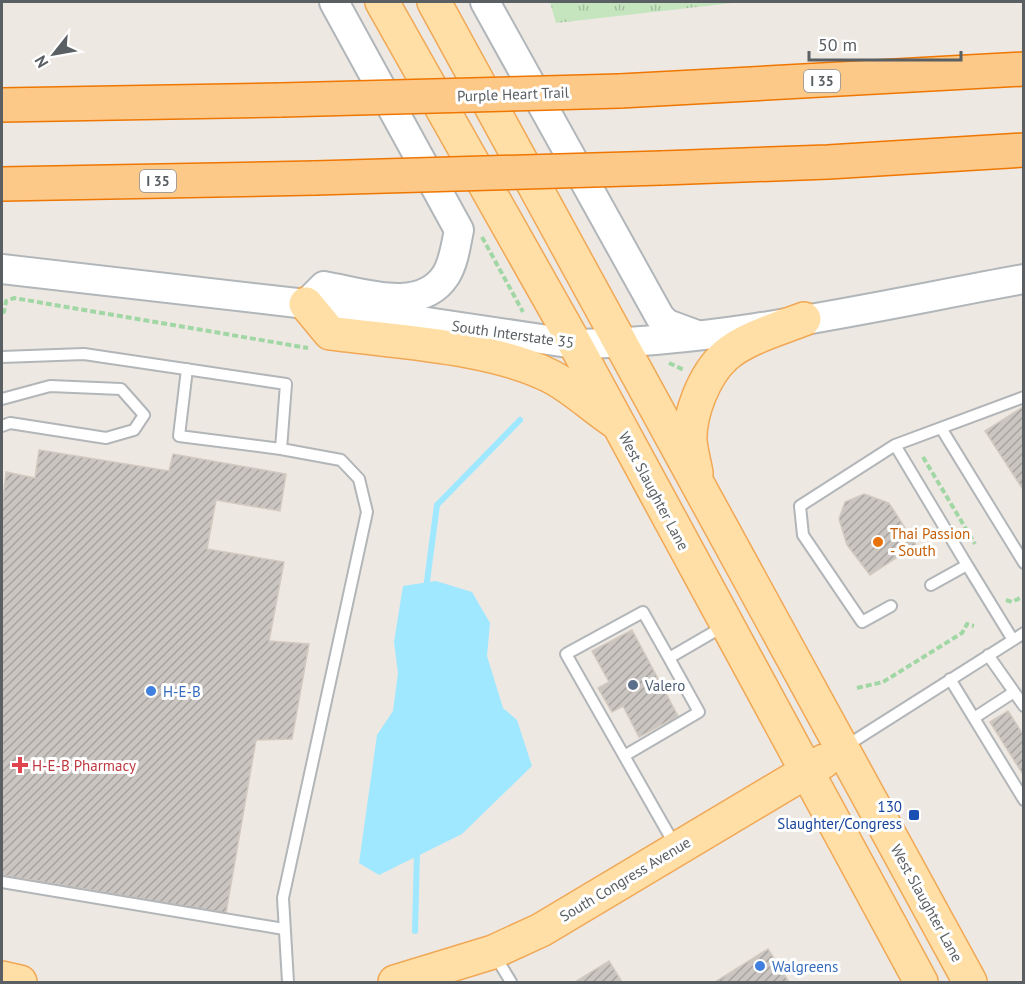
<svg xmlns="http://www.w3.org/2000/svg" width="1025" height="984" font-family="'PT Sans',sans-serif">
	<defs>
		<pattern id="grass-tufts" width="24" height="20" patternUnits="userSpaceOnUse" patternTransform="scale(1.5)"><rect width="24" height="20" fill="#c5e5be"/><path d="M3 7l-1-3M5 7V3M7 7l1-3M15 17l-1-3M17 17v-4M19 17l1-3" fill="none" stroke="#a3bd9e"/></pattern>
		<pattern id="building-hatch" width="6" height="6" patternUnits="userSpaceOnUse" patternTransform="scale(1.5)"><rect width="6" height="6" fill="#cac5c1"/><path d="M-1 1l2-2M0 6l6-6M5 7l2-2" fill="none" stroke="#a7a3a0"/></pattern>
	</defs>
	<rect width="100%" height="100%" fill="#ede8e2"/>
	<path fill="url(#grass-tufts)" d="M550 2H741L556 23Z"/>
	<path fill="#a0e8ff" d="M436 581 472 592 490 623 487 656 503 708 517 720 532 766 462 834 379 875 359 863 377 735 393 711 398 673 394 642 403 586Z"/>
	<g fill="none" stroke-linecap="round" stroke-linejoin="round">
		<path stroke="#a0e8ff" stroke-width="6" d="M426 589 437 505 520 420
			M415 931 417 851"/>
	</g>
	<path fill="url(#building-hatch)" stroke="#d2c9c0" stroke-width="1.5" d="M1023 407H1024V491L985 431Z
		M39 450 169 471 173 454 286 474 280 511 216 500 207 549 284 562 269 641 309 644 292 739 256 740 226 913 2 875V509L6 472 35 478Z
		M864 494 889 503 916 545 870 575 847 545 839 519 845 502Z
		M632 630 678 716 639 737 623 706 612 712 598 688 609 682 592 651Z
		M1008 711 1024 736V776L990 722Z
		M768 949 789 982H715Z
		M609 961 622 982H575Z"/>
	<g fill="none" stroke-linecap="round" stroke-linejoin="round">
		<defs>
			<path id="lane" d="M2 357 84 354 286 384 281 449 341 460 359 479 367 512 283 898 288 982
				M187 369 179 436 281 449
				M2 399 50 386 121 389 144 415 134 430 106 438 10 423 2 426
				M941 428 1024 563
				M895 445 1024 397
				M967 565 1013 640
				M891 606 862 622 803 535 800 506 895 445 967 565 931 585
				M988 655 1024 706
				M950 679 1024 800
				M974 718 1014 692
				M846 746 1024 633
				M624 756 699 712 669 658
				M676 847 566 654 643 612 669 658 724 626
				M2 882 284 929
				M494 954 511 982"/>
			<path id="secondary" d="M485 2 660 317 667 324 697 335
				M2 269 306 304 575 344C726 342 876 306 1024 279
				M306 304 324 286C360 292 421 315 446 275 454 262 456 244 459 230L334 2"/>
			<path id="primary" d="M382 2 575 344 921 982
				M434 2 970 982
				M306 304 330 333C396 342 490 346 550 376 572 387 593 407 614 421
				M696 473C694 462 691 451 690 441 689 414 704 375 725 356 743 339 781 328 804 319
				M2 978 20 982
				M395 982 493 952 541 930 824 761"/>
			<path id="highway" d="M620 91 1024 69
				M2 105 281 100
				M662 168 828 162 1024 150
				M2 184 315 178"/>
		</defs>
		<use href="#lane" stroke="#b2b6b9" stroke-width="14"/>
		<use href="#secondary" stroke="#b1b6ba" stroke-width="32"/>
		<use href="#primary" stroke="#f1a856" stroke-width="36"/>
		<use href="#highway" stroke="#ef7600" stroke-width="36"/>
		<path stroke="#a1d7a4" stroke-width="4" stroke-dasharray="6 3" stroke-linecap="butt" d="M482 237 523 312
			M2 312H4L6 301 14 298 308 348
			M669 363 684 370
			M923 457 975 544
			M1006 600 1012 602 1024 596
			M857 688 883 682 962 633 967 624 974 626"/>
		<use href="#lane" stroke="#fff" stroke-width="10"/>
		<use href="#secondary" stroke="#fff" stroke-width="28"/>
		<use href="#primary" stroke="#ffdfa5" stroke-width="33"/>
		<use href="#highway" stroke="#fdc989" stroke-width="33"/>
		<defs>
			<path id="highway-bridge" d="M281 100 620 91
				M315 178 662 168"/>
		</defs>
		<use href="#highway-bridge" stroke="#ef7600" stroke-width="36" stroke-linecap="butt"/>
		<use href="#highway-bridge" stroke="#fdc989" stroke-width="33"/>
	</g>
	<circle fill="#e8710a" stroke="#fff" stroke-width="2" cx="878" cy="542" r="6"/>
	<circle fill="#5c6f8a" stroke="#fff" stroke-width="2" cx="633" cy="685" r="6"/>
	<g fill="#3f7fe0" stroke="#fff" stroke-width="2">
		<circle cx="151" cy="691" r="6"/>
		<circle cx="760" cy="966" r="6"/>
	</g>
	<path fill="#e0444e" stroke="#fff" stroke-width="2" d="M17 756h6v6h6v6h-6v6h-6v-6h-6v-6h6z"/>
	<rect fill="#1a4fb4" stroke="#fff" stroke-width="2" x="908" y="809" width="12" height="12" rx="3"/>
	<g text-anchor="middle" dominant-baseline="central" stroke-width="6" stroke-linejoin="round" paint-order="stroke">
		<g fill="#fff" stroke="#8c8f92" stroke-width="1.5">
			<rect x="804" y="70" width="36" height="22" rx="4.5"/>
			<rect x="140" y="170" width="36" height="22" rx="4.5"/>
		</g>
		<g font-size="14" font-weight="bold" fill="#5a5f63">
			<text x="822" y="81">I 35</text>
			<text x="158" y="181">I 35</text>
		</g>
		<g font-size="15" fill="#5a5f63" stroke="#fff">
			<text transform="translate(513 94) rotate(-2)">Purple Heart Trail</text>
			<text transform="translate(513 334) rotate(8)">South Interstate 35</text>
			<text transform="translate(654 491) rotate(62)">West Slaughter Lane</text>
			<text transform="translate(625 879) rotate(-31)">South Congress Avenue</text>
			<text transform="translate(927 903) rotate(61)">West Slaughter Lane</text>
		</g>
		<g font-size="15" fill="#c56008" stroke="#fff" text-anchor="start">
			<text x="890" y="533">Thai Passion<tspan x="890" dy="17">- South</tspan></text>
		</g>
		<g font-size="15" fill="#4e5e75" stroke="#fff" text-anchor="start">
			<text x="645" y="685">Valero</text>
		</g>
		<g font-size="15" fill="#366cbe" stroke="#fff" text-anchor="start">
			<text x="163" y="691">H-E-B</text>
			<text x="772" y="966">Walgreens</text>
		</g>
		<g font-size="15" fill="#be3a42" stroke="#fff" text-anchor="start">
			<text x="32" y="765">H-E-B Pharmacy</text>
		</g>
		<g font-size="15" fill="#164399" stroke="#fff" text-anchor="end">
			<text x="902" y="806">130<tspan x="902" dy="17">Slaughter/Congress</tspan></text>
		</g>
	</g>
	<rect width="1025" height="984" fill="none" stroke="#5a5f63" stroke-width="6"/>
	<g transform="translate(54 54) rotate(239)" stroke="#ffffff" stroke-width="4.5" paint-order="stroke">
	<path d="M0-4.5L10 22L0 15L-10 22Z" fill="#5a5f63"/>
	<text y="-9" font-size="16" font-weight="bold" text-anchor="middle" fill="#5a5f63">N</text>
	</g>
	<path d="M809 51v9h152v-9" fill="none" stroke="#5a5f63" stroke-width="3"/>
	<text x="818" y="51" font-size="18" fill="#5a5f63" stroke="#ffffff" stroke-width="4.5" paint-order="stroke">50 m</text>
</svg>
